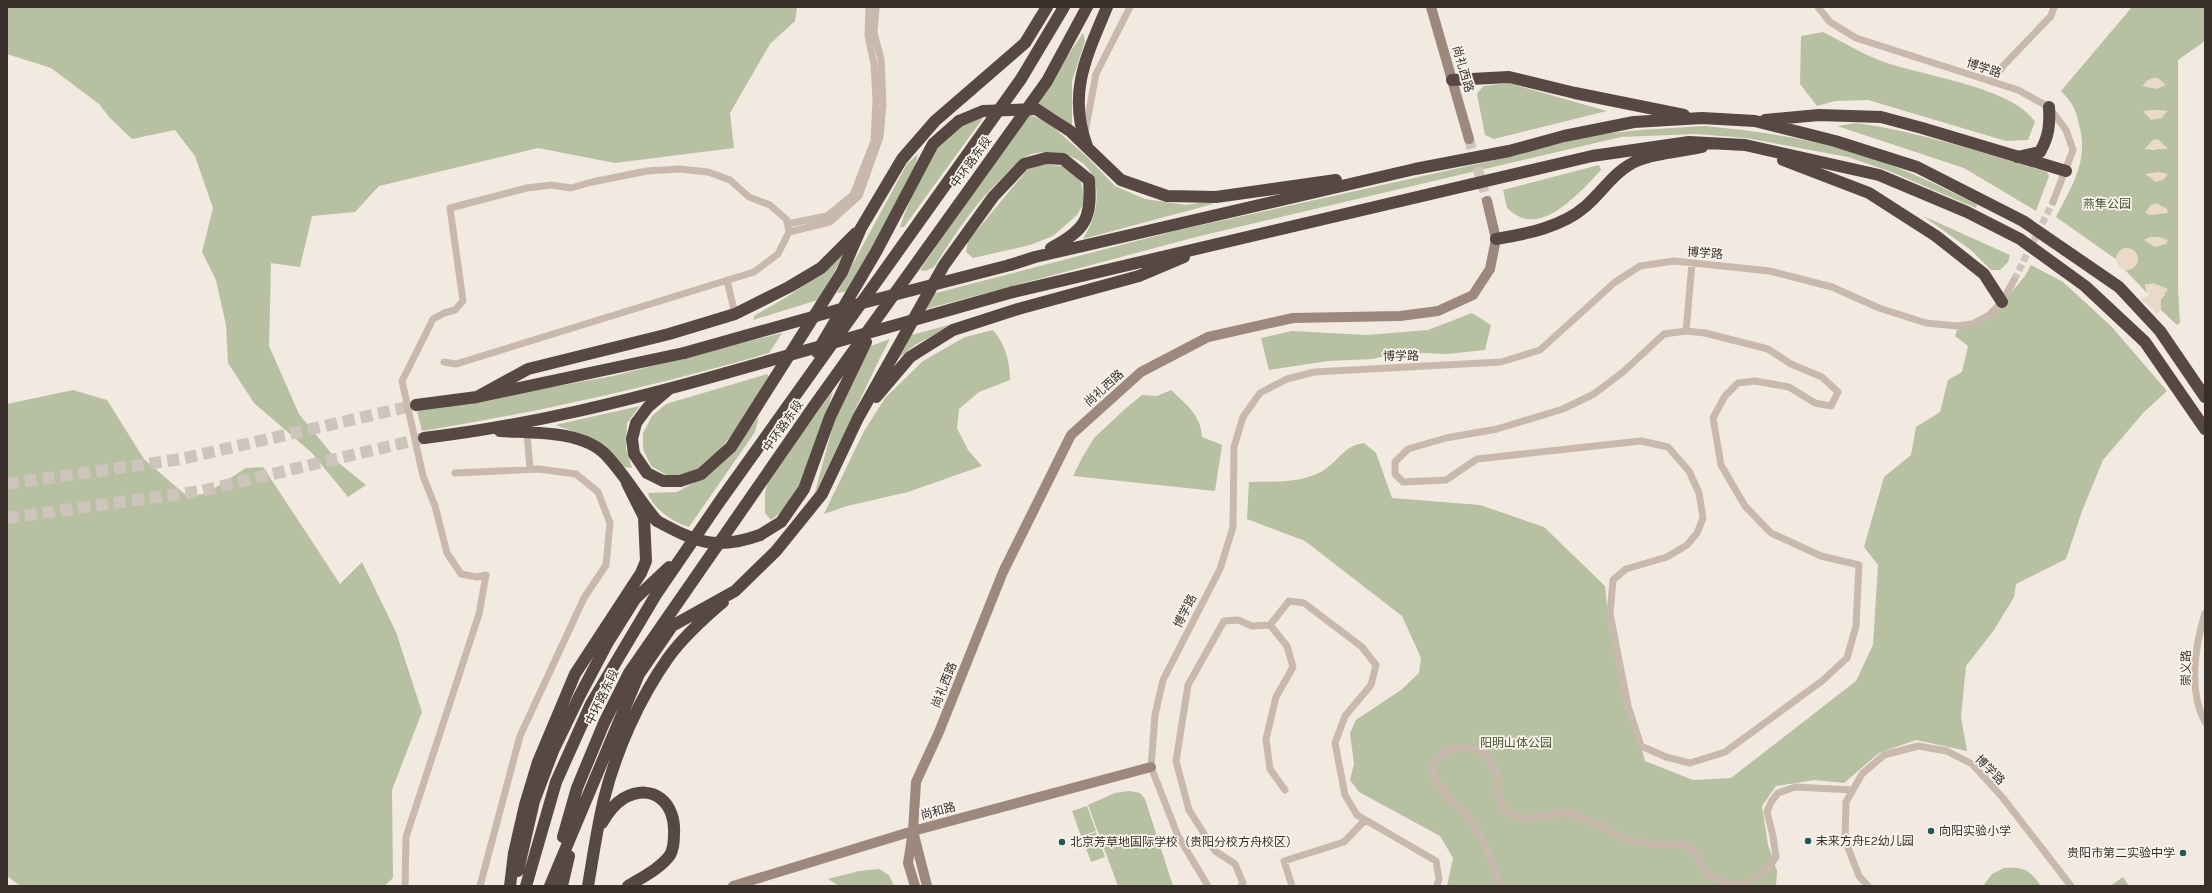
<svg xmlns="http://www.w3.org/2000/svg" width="2212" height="893" font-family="Karla,'Noto Sans SC',sans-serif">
	<rect width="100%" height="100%" fill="#f2e9e0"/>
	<path fill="#b7c0a1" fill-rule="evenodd" d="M7 7H797L795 21 770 44 730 113 734 148 615 163 538 148 379 186 355 212 312 216 300 267 271 263 269 346 299 414 340 464 366 485 348 497 312 453 254 403 228 363 226 325 216 280 202 252 213 208 195 156 175 130 132 139 110 118 99 104 51 68 7 54Z
		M2132 7H2205V41L2178 60V289L2180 323 2177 325 2161 310V299L2165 295 2146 284 2145 285 2147 293 2125 270H2129L2134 251 2127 248 2117 257V260L2056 217C2071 187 2088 163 2080 128 2075 108 2075 106 2061 91ZM2153 140H2158L2156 150 2145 149Z
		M1823 32C1845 43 1867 57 1890 64 1927 76 2015 89 2035 122L2028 140 2006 141 1868 100 1835 101 1817 106 1800 84 1801 36Z
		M1083 33 1085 41 1072 81V126L1054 113 1034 105Z
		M1508 83 1607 111 1494 139 1485 135 1477 94 1483 86Z
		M1027 114 1046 121 1086 156 1115 186 1145 199 1186 205 1211 201 1213 204 1083 239C1104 205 1105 160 1057 153 1045 151 1032 152 1022 159 1015 163 1010 170 1004 176 975 203 955 234 934 267L926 271 920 270Z
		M983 118 904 227H900C911 198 928 147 954 129 962 124 974 121 983 118Z
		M1856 123C1921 132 1984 153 2047 172L2049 176 2036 211 1964 168 1837 126Z
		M1705 126C1768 132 1834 142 1893 166 1922 177 1949 191 1977 204L1976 208 1889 171 1848 157 1746 138 1696 134 1621 137 1200 236 926 309 932 294 1175 231 1495 160 1592 135 1640 130Z
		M918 154 915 166 849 291 837 293 907 164Z
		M1045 164 1067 167 1081 182 1085 201 1077 215 1053 236 1030 245 973 258 966 252 968 241 1027 170Z
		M1599 165 1601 170C1584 188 1548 230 1520 217 1515 215 1511 211 1507 208L1503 190Z
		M1923 216 2010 255 2008 262 2000 270H1991L1971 250Z
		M845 253 818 300 753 320 755 315C788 298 817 277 845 253Z
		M2031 265 2063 282 2111 326 2167 391 2144 412 2103 460 2082 511 2066 559 2016 584 2014 597 1994 630 1966 666 1961 717 1967 751 1916 740 1879 753 1844 783 1815 780 1776 786 1762 806 1768 845 1777 871 1776 886H1447L1453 858 1440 836 1359 792 1350 780 1354 764 1350 733 1356 720 1401 690 1419 673 1421 658 1402 616 1305 541 1247 519 1249 482C1275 481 1302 484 1324 470 1340 460 1343 446 1364 443L1376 453 1392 498 1480 505 1544 527 1605 586 1609 627 1645 761 1693 780 1731 778 1856 681 1873 645 1878 565 1864 547 1884 477 1911 455 1916 427 1940 412 1948 380 1962 372 1968 346 1955 336 1957 330 1989 319 2025 276Z
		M1472 313 1491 325 1485 350 1447 354 1402 352 1372 359 1328 361 1269 370 1261 338 1292 331 1367 335 1428 330Z
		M956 323 915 345 892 364 908 336Z
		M993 330C1005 344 1010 361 1010 380L979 392 959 409 957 428 968 450 982 466 908 492 847 506 824 514 863 433 885 398 923 361 965 337Z
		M782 333 769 353C655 386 539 412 422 431L417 411 613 376Z
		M890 339 879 360 814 496 838 407 868 347Z
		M767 374 769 377C749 408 727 451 695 471 688 475 675 475 668 476L651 466 643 449V433L652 416 666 404Z
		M73 390 107 400 144 459 188 497 207 493 246 468 263 467 340 584 362 562 396 632 422 712 392 790 393 878 384 886H20L7 876V404Z
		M1171 390C1186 404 1201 415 1202 437L1222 445 1215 491 1073 476 1082 458 1094 438 1125 409 1142 395 1157 396Z
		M833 391C820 434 809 492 771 520L765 513V493L769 478Z
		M640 406 627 423 626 449 632 468 624 467 581 434 555 425Z
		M759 416 755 432 689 527C674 523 652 508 648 493L677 492 704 477 725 460Z
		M1129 791 1140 793 1145 799 1173 886H1118L1088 805 1115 793Z
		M1087 806 1096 831 1081 836 1072 811Z
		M1096 832 1105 857 1091 862 1082 837Z
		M2004 868C2024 867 2029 869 2041 886H1983L1992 874Z
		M879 869 889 875 894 886H839L828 879 859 871Z
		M2123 877 2129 886H2110Z"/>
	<path fill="#e9d9c9" d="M2152 78H2158L2166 85 2156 89 2142 86 2148 80Z
		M2150 110H2158L2167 111 2162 118 2151 120 2143 111Z
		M2158 139 2168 149H2145L2153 140Z
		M2160 172 2168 174 2163 180 2156 182 2145 174Z
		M2156 203 2167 209 2168 213 2150 215 2145 213 2151 205Z
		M2150 237H2159L2168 240 2166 244 2155 247 2144 240Z
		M2116 259a11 11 0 1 1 22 0a11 11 0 1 1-22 0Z
		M2153 283 2168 289 2161 299V310L2157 314 2141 299 2149 295 2145 285Z"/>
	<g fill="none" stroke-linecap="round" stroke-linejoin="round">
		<path stroke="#cdc4bc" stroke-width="7" stroke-dasharray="7 3.5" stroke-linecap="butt" d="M2014 280 2053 202"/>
		<path stroke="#cdc4bc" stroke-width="10" stroke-dasharray="10 5" stroke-linecap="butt" d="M1469 139 1487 201"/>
		<path stroke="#cdc4bc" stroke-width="12" stroke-dasharray="12 6" stroke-linecap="butt" d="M7 484 181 459 416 405
			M7 518 201 491 424 438"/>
		<path stroke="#c9b9ad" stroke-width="7" d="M1818 7 1830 22 1856 38 2018 90 2049 107 2066 130 2073 150 2053 202
			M1992 82 2003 66 2051 16 2054 7
			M1085 132 1096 74 1130 7
			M787 224 827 216 853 195 874 141 876 100 874 64 868 36 869 7
			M789 232 830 222 859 196 880 137 883 105 881 59 874 33 876 7
			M727 280 735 314
			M1686 331 1705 333 1768 349 1791 364 1822 377 1838 392 1831 406 1815 403 1789 387 1755 381 1738 383 1725 396 1713 418 1721 465 1745 506 1771 533 1821 556 1859 565 1856 626 1847 658 1822 681 1725 752 1690 763 1666 757 1641 746 1628 706 1610 614 1613 580 1626 569 1667 557 1687 545 1697 533 1703 518 1699 493 1689 471 1668 447 1641 441 1477 459 1446 480 1403 482 1395 474V462L1408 449 1446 438 1497 429 1563 409 1594 394 1623 372 1664 334Z
			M1686 331 1692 263
			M527 433 530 469
			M455 473 539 469 576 474 598 492 610 523 606 565 584 598 520 736 480 886
			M2205 613C2195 646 2188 691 2205 722
			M1270 625 1289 601 1304 603 1362 647 1376 665 1371 685 1345 716 1335 743 1345 795 1357 815 1436 861 1439 879 1437 886
			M405 886 406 837 479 614 486 575 477 577 461 574 447 553 435 506 423 476 402 381 433 319 444 313 455 310 463 301 450 208 527 188 551 185 571 188 592 182 647 171 680 169 708 172 730 180 749 197 770 205 787 220 789 232 778 254 754 272 456 364 444 362
			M1208 886 1178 836 1151 767 1155 715 1163 680 1220 569 1233 527 1234 447 1243 417 1260 393 1287 379 1314 372 1501 362 1540 350 1614 283 1640 266 1674 261 1770 271 1832 287 1879 308 1926 323 1957 326 1972 324 1989 315 2002 302 2014 280
			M1241 886 1243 883 1235 864 1215 851 1189 810 1176 761 1188 685 1224 621 1238 620 1252 626 1270 625 1287 646 1293 667 1276 697 1266 739 1270 769 1285 790
			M1292 886 1284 861 1344 842 1365 820
			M1500 886C1493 862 1485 839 1469 819 1455 802 1436 788 1431 767 1447 744 1460 745 1485 752L1498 775V795L1505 812 1524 819 1567 812 1600 825 1627 840 1655 845 1684 844 1694 852 1708 875 1731 885 1752 882 1770 866 1776 857 1773 836 1767 812 1771 802 1778 793 1795 787 1853 790
			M1868 886 1859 876 1845 840 1846 802 1862 774 1884 755 1918 746 1947 751 1972 764 2003 798 2071 886"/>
		<path stroke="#9d887e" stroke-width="10" d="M1431 7 1469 139
			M914 835 927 886
			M733 886 913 831 1151 767
			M915 886 908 863 913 831 916 782 939 732 1003 572 1071 435 1141 372 1208 337 1293 318 1400 316 1438 311 1473 295 1490 269 1496 239 1487 201"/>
		<path stroke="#584843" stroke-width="12" d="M1452 80 1509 77 1575 93 1684 115
			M1036 109 1070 131 1121 180 1167 196 1216 197 1336 180
			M1765 120 1819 115 1881 117 1922 128 2066 171
			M1087 146C1067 93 1087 55 1107 7
			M2017 157 2040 152C2049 136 2050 125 2049 107
			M1783 160 1869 193 1936 236 1984 274 2002 302
			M1496 239C1527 234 1562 227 1586 206 1604 190 1616 169 1639 160 1655 153 1684 151 1702 147
			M1010 265 1035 257 1415 169 1509 151 1564 136 1634 122 1702 118 1755 121 1835 141 1917 167 2023 221 2119 287 2160 331 2205 397
			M1013 292 1592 156 1689 142 1745 145 1879 175 1967 212 2020 239 2085 286 2145 342 2205 429
			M817 352 876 252 933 144 959 121
			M669 389 648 407 636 423 632 439 634 454 647 473 663 481H680L701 474 731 447 842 272 861 228 902 159 935 121 1025 43 1047 7
			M477 397 528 369 669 334 735 314 789 287 821 268 856 233
			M876 397 910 357 953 330 1018 309 1139 276 1184 257
			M416 405 477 397 684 353
			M500 431C531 433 582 430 606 455 625 475 639 500 657 521
			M424 438C526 426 627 401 726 373
			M760 535 781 522 804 489 830 417 866 342
			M602 823C607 814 614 804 624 798 654 782 676 804 674 834 674 840 673 850 670 855 661 868 641 878 628 886
			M563 837 577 788 604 723 629 673 814 406 1047 81 1087 7
			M518 871 534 801 553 751 580 695 608 642 635 599 669 567
			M510 886 514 853 525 805 538 762 575 674 641 573 646 561 644 517 627 483
			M526 886 556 782 591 704 657 593 720 501 1021 79 1064 7
			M550 886 639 674 672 626 735 591 776 551 822 494 858 418 944 265 993 197 1024 164 1046 158 1063 159 1089 180C1092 218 1086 230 1051 248
			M562 886 569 856
			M588 886C593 857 597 828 604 799 616 751 639 699 668 658 683 637 703 619 723 602"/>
		<path stroke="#584843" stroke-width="12" d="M959 121 983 111 1036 109
			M684 353 866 302 1010 265
			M726 373 1013 292
			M657 521C696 542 715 551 760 535"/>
	</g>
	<g fill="#235657" stroke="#f9f3ed" stroke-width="1.5">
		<circle cx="1931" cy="831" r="4"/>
		<circle cx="1808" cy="841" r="4"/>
		<circle cx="1062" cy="842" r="4"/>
		<circle cx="2183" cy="853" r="4"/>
	</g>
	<g text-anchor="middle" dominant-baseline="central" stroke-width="3.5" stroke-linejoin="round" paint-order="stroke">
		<g font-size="12" fill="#382f2b" stroke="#f9f3ed">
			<text transform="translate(1984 68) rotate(18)">博学路</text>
			<text transform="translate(1463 69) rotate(74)">尚礼西路</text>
			<text transform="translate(971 162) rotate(-54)">中环路东段</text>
			<text transform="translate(1705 253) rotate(4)">博学路</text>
			<text transform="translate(1401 356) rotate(-1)">博学路</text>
			<text transform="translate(1104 388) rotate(-42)">尚礼西路</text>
			<text transform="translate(783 426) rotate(-55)">中环路东段</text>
			<text transform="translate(1185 611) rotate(-63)">博学路</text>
			<text transform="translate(2186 668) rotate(-89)">崇义路</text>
			<text transform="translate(944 685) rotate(-68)">尚礼西路</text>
			<text transform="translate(602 697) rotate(-64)">中环路东段</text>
			<text transform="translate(1990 770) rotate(45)">博学路</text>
			<text transform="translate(938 811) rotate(-15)">尚和路</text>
		</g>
		<g font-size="12" fill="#495530" stroke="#f9f3ed">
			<text x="2107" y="204">燕隼公园</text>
			<text x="1516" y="743">阳明山体公园</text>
		</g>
		<g font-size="12" fill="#382f2b" stroke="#f9f3ed" text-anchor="start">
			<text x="1939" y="831">向阳实验小学</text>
			<text x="1816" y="841">未来方舟E2幼儿园</text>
			<text x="1070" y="842">北京芳草地国际学校（贵阳分校方舟校区）</text>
			<text x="2175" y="853" text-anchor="end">贵阳市第二实验中学</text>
		</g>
	</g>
	<rect width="2212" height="893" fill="none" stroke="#382f2b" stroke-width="16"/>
</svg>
